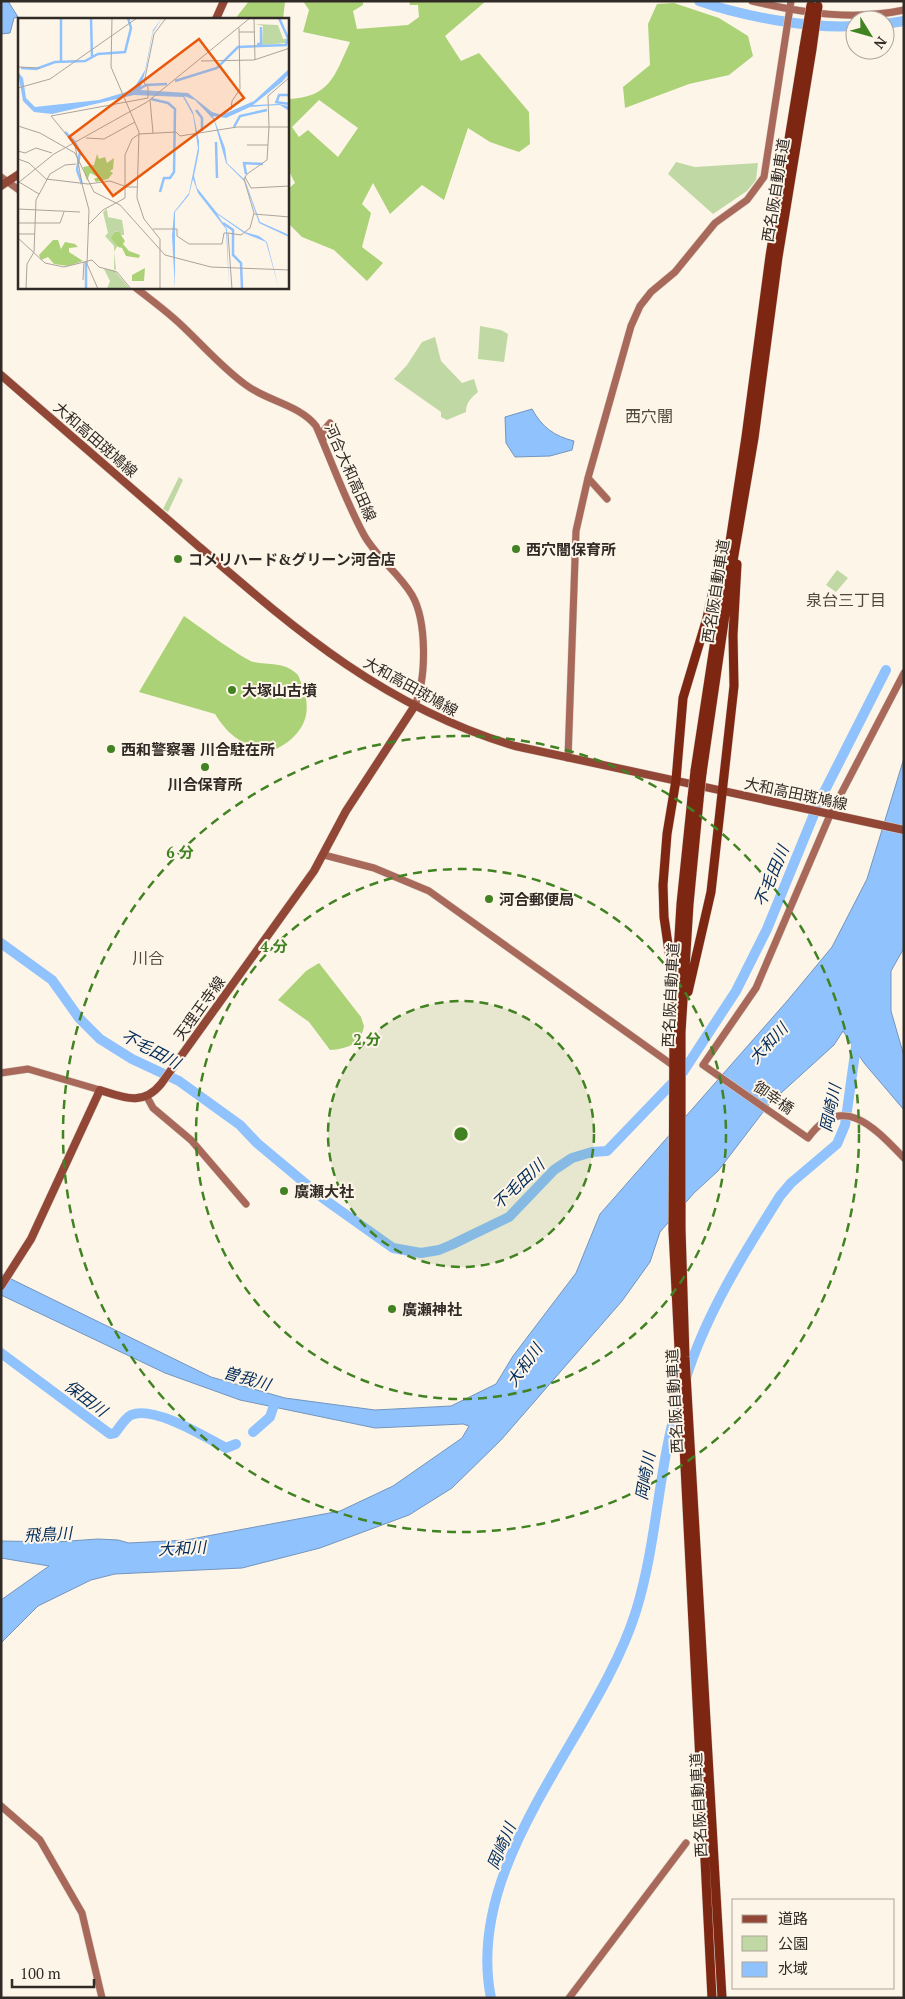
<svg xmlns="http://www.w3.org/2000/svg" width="905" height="1999" font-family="'PT Serif','Noto Sans JP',serif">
	<rect width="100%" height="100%" fill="#fef5e9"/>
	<path fill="#c0d8a3" d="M676 162 695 167 758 163 756 180 747 191 713 214 668 174Z
		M480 326 501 330 508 334 504 362 478 359Z
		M435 337 441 361 462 383 474 379 478 392C472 397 466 402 466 412L447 420 441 417V412L394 379 407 365 422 342Z
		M179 477 183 480 168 512 163 509Z
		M837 570 848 578 836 592 826 585Z"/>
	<path fill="#acd278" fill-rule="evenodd" d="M249 1H289L285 2 283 19H235Z
		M303 1H363V5L353 11 357 29 408 25 419 17 418 5H410L409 1H486L445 36 461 61 479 53 529 112 530 144 519 152 490 142 468 128 444 200 422 185 390 214 373 183 362 204 371 213 362 247 383 263 367 281 334 250 302 237 288 223V189L295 183 288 169V99C330 97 334 77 350 42L303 32 309 10ZM319 100 358 128 338 157 308 130 299 137 292 127Z
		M674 3 719 18 748 36 753 56 729 75 689 84 625 108 623 87 650 65 648 24 657 4Z
		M184 616C196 624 245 661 254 662 269 665 285 662 297 674 300 677 301 684 303 688 315 720 297 741 268 753 241 742 231 739 215 714L139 692Z
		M319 963 361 1017 364 1026C361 1044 347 1049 330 1050L309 1022 278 1000 306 971Z"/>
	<path fill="#90c2fd" stroke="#7395bc" d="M1 1H8L18 17 14 18 10 33 1 34Z
		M532 409C542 427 554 436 574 441L572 450 550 456 515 457 506 443 505 417Z
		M904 758V948L891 971V1011L904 1056V1110L864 1063 843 1031 834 1045 770 1103 718 1171 694 1193 660 1232 650 1262 622 1301 501 1440 452 1488 409 1515 320 1548 242 1568 115 1574 91 1580 38 1606 1 1643V1600L49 1566 1 1558V1541L55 1542 98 1539 118 1540 129 1543 186 1540 340 1511 393 1486 462 1438 469 1426 463 1424 375 1428 240 1400 165 1373 1 1295V1274L211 1377 285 1398 375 1410 451 1406 496 1384 513 1356 576 1273 600 1214 788 1000 832 947 867 879Z"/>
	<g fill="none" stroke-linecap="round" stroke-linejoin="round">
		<path stroke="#90c2fd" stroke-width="10" d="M699 1C742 16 810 29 855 26
			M885 24 904 21
			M1 943 52 980 79 1018 100 1039 132 1059 179 1081 240 1125 257 1143 324 1199 393 1248 421 1253 439 1250 451 1245 509 1217 554 1170 572 1158 592 1152 607 1151 683 1072 736 991 767 929 819 802 886 670
			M1 1353 110 1434 115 1433C120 1427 124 1419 131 1415 154 1405 205 1437 226 1448L236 1444
			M686 1378C706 1314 744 1253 780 1196L791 1183 837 1144 845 1125 857 1039
			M253 1432 270 1417 275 1402
			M491 1998C463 1860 598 1734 636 1611 658 1540 658 1463 681 1392"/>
		<defs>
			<path id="secondary" d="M752 1C803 13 853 21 904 10
				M1 177 19 190
				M136 288C150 299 165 310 178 322 201 343 221 367 246 385 267 401 300 405 316 426 332 462 345 500 364 535 376 557 399 573 412 595 427 621 427 680 414 707
				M323 440 324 430 330 423
				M588 478 607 499
				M904 673 830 815 756 988 703 1065 808 1138C842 1091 875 1128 904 1158
				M568 758 576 531 588 478 631 326 640 306 651 292 675 272 715 223 747 200 764 177 791 1
				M324 855 374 868 429 891 671 1064
				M1 1073 28 1069 100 1090
				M147 1097 153 1108 191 1140 246 1204
				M1 1806 40 1840 82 1913 102 1998
				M569 1998 686 1843"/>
			<path id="primary" d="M216 19 224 1
				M1 186 19 174
				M1 375C66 431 131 488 196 544 297 631 384 707 515 746L904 830
				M1 1286 31 1239 100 1090C125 1098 143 1106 161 1084L314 871 346 811 414 707"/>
			<path id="highway" d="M695 771 746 437 770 256 804 47
				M702 773 732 567 754 438 778 257 812 49
				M692 798 681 904 674 1018 673 1230 712 1998
				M699 800 689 904 681 1032V1229L685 1357 722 1998
				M672 972 664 917 663 885 667 834 676 780 683 698 707 618 720 559
				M688 992 711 892 734 686 733 635 737 564"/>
		</defs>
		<use href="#secondary" stroke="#d9d1c6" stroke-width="8"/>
		<use href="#primary" stroke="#d9d1c6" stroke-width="9"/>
		<use href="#highway" stroke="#d9d1c6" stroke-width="10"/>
		<use href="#secondary" stroke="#a8695a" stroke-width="7"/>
		<use href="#primary" stroke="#924635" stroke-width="8"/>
		<use href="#highway" stroke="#7d2612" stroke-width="9"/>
		<defs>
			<path id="highway-bridge" d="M804 47 811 5
				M812 49 818 6
				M692 798 695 771
				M699 800 702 773"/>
		</defs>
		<use href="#highway-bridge" stroke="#d9d1c6" stroke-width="10" stroke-linecap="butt"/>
		<use href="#highway-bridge" stroke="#7d2612" stroke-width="9"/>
	</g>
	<circle cx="461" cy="1134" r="133" fill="#418222" fill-opacity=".12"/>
	<g fill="none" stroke="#418222" stroke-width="2.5" stroke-dasharray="9 6">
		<circle cx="461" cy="1134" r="133"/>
		<circle cx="461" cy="1134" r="265"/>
		<circle cx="461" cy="1134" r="398"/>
	</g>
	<g fill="#418222" stroke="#fef5e9" stroke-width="2">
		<circle cx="516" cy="549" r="5"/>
		<circle cx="178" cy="559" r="5"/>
		<circle cx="232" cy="690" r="5"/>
		<circle cx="111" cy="749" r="5"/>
		<circle cx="205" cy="767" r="5"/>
		<circle cx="489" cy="899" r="5"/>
		<circle cx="284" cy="1191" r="5"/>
		<circle cx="392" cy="1309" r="5"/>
	</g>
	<g text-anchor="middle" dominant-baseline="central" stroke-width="4" stroke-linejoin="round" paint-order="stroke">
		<g font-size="15" fill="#302b26" stroke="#fef5e9">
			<text transform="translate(775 190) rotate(-81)">西名阪自動車道</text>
			<text transform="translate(96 439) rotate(41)">大和高田斑鳩線</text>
			<text transform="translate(351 472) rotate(66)">河合大和高田線</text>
			<text transform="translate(715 591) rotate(-81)">西名阪自動車道</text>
			<text transform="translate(411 686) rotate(29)">大和高田斑鳩線</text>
			<text transform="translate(796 793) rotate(12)">大和高田斑鳩線</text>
			<text transform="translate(670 995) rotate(-87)">西名阪自動車道</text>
			<text transform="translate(199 1008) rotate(-54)">天理王寺線</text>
			<text transform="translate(774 1097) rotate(35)">御幸橋</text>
			<text transform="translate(674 1401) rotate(-93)">西名阪自動車道</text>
			<text transform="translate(698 1805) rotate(-93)">西名阪自動車道</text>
		</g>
		<g font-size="15" font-weight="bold" fill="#302b26" stroke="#fef5e9" text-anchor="start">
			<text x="526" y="549">西穴闇保育所</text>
			<text x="188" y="559">コメリハード&amp;グリーン河合店</text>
			<text x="242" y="690">大塚山古墳</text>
			<text x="121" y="749">西和警察署 川合駐在所</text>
			<text x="205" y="784" text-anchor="middle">川合保育所</text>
			<text x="499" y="899">河合郵便局</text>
			<text x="294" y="1191">廣瀬大社</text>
			<text x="402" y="1309">廣瀬神社</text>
		</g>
		<g font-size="16" fill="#51483b" stroke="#fef5e9">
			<text x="649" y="416">西穴闇</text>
			<text x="846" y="600">泉台三丁目</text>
			<text x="148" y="958">川合</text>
		</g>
		<g font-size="16" font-style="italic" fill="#002b58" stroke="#fef5e9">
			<text transform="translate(771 876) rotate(-67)">不毛田川</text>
			<text transform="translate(768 1043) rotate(-47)">大和川</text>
			<text transform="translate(151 1049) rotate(28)">不毛田川</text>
			<text transform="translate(830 1108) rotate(-78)">岡崎川</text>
			<text transform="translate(518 1184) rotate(-43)">不毛田川</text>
			<text transform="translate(524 1365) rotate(-54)">大和川</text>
			<text transform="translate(247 1378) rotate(16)">曽我川</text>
			<text transform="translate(86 1398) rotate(37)">保田川</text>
			<text transform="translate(645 1476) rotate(-80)">岡崎川</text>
			<text transform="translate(48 1534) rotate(-3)">飛鳥川</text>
			<text transform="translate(182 1548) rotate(-3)">大和川</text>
			<text transform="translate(501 1846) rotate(-67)">岡崎川</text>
		</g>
	</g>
	<g transform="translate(18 18)">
		<rect width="271" height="271" fill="#fef5e9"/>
		<path d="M237 6 260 7 265 21H269L268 25 244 27 245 8ZM89 191 90 199 104 202 106 214V217H101L98 213 95 219 101 225 96 234 98 252 96 251V228L87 218 90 215 85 194ZM86 251 96 252 112 271H89L92 263Z" fill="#c0d8a3"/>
		<path d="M79 136 81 141 87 139 89 145 96 140 95 151 92 153 95 155 90 161 78 164 76 161 80 159 72 155 69 163 65 149 76 147ZM97 214H101L107 223 105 226 111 233 122 237 121 240 108 238 104 230 100 229 93 220ZM35 222H40L43 231 47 224 57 226 60 229 51 230V234L65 243 50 248 36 246 30 239 23 242 21 237ZM127 250 126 263H114V257Z" fill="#acd278"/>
		<path d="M144 0 135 14 128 50 122 72 170 75 194 94 204 97 236 83 271 51V56L264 64 235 87 261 86 270 88 271 93 262 87 245 88 232 89 208 100 195 98 207 130 209 145 227 162 242 204 269 216 271 219 241 205 227 164 208 145 196 102 177 82 166 78 175 94 181 123V133L176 158 179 170 199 195 227 214 241 218 249 224 261 271 248 224 226 215 199 196 209 211 211 271 208 211 180 175 175 161 171 177 157 194V271L154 218 156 194 171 175 180 130 175 97 165 79 116 77 34 96 16 94 5 83 0 54 5 60 8 80 17 89 81 82 115 72 127 52 135 12Z" fill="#90c2fd"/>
		<path fill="none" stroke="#90c2fd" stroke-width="2.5" d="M73 0 74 40M239 26H243V9M43 43V0M3 50 18 51 37 44 67 43 80 36 107 34 113 10 110 0M157 63 199 50 220 29 268 27 270 20 261 0M120 72 128 67 149 66M133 81 150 85 157 91 156 154 152 160H146L142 174M259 83 261 77H272M257 84 272 86M178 92 184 100V113M216 109 222 98 249 92M47 114 56 123 62 134 59 152 64 166M198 124 199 160M228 156 226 145 245 146M205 205 215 212V237L223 245 224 271M68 271V244"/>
		<path fill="none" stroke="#aca49b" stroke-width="1" d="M94 0 93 49 121 114 119 180 126 201 142 221V271M236 0 237 42M221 14H237M183 43 236 42 272 30M0 49 22 50M0 70 32 61 119 0M132 82 135 115M213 92 214 83 222 71 221 10M0 108 22 115 57 135 76 174 102 187 147 237 193 249 272 252M251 109 250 78 272 59M121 116 158 114 162 118 219 109H272M68 120 86 121 117 104M229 127H250M0 133 7 135 18 130 34 135M0 141 11 145 28 161 70 166 92 163 109 169H119M227 159 233 170 272 168M1 164 21 176M0 165 36 136 129 84 232 0M64 166 57 127 33 98 130 80V69L126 65 136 16 148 0M64 166 71 192 69 246 80 271M0 191 62 194M236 196 272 199M0 205H42L46 194M70 207 85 192 107 180V137L114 121 121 116M135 211H159V218L171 226H204L206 215H210M0 216H17M0 220 27 245 46 249 74 242 81 249 99 254 113 271M16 234 18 182 32 156 47 147 58 146M65 262 66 244M8 271 9 246 16 234M214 271 210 215 223 217 232 210 236 195 226 161 229 156 249 142 251 109"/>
		<path fill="#e8590c" fill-opacity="0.15" stroke="#e8590c" stroke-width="2.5" d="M181 21 226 80 95 178 51 119Z"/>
		<rect width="271" height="271" fill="none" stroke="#302b26" stroke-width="2.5"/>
	</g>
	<circle cx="461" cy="1134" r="8" fill="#418222" stroke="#fef5e9" stroke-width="2.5"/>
	<g font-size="15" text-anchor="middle" font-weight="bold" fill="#418222" stroke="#fef5e9" stroke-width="4" stroke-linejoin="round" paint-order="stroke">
		<text x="180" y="858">6 分</text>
		<text x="274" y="952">4 分</text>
		<text x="367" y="1045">2 分</text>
	</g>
	<rect width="905" height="1999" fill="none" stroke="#302b26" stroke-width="5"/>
	<rect x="732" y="1899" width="162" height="90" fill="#fef5e9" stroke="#aca49b"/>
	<rect x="742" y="1915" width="25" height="8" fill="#924635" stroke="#aca49b"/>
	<text x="778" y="1924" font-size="15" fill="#302b26">道路</text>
	<rect x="742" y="1936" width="25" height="15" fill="#c0d8a3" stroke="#aca49b"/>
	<text x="778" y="1949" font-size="15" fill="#302b26">公園</text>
	<rect x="742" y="1962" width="25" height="15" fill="#90c2fd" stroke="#aca49b"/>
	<text x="778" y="1974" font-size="15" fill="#302b26">水域</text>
	<g transform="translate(870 35) rotate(127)"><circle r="24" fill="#fef5e9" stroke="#aca49b"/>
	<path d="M0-4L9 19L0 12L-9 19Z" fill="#418222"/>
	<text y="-8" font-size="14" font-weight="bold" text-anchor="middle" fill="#302b26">N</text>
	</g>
	<path d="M12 1979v8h82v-8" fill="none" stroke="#302b26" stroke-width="2.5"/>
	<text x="20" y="1979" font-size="15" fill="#302b26" stroke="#fef5e9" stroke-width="4" paint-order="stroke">100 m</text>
</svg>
